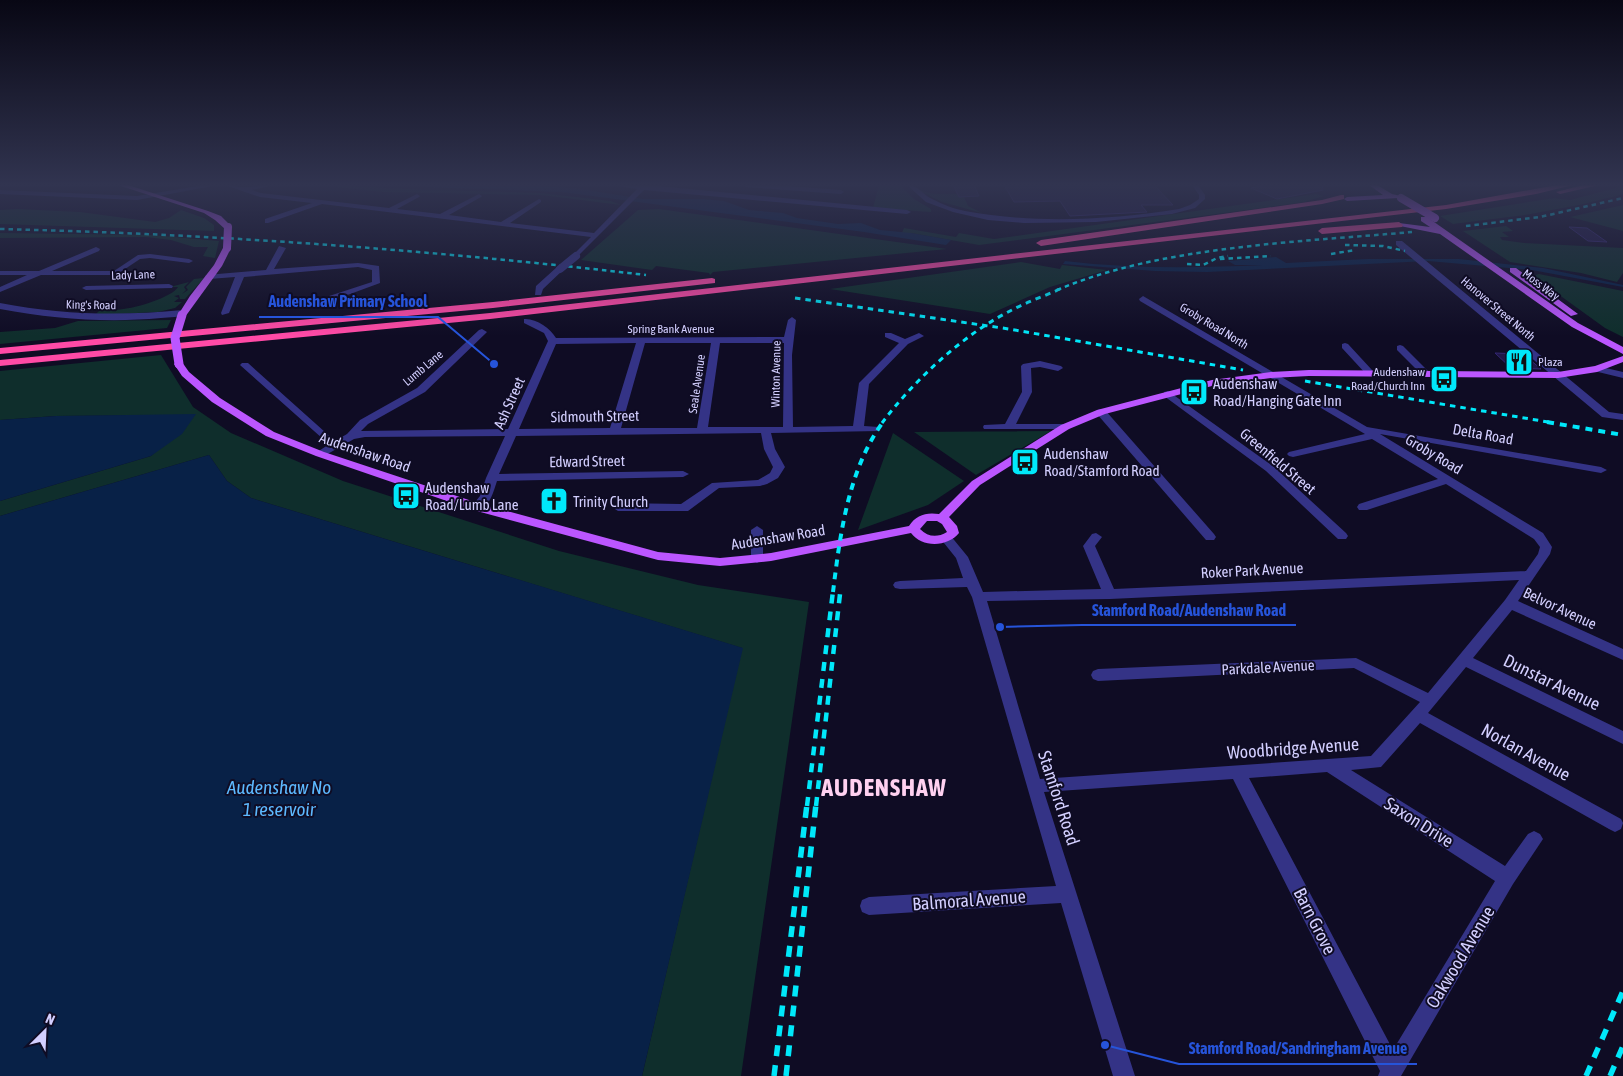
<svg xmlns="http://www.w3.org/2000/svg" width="1623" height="1076" font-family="'Asap Condensed',sans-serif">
	<rect width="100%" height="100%" fill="#0f0c24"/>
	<path fill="#0f2e2c" d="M332 185 406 189 540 193 611 201 621 205 541 195 383 192 328 186Z
		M879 185H900L914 199 931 209V212L873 208Z
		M1623 186V193L1620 195 1579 205 1525 215 1453 224 1440 216 1554 198 1570 200Z
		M918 190 934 194H957L959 197H964L968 206 982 213 942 202Z
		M1316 194 1324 196 1304 202 1246 210 979 245 911 233H902L904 228 956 237 959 233 994 239Z
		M1623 205V231L1570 217Z
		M18 209 80 212 155 222 169 218 181 210 204 218 214 225V231L0 224V210Z
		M659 209 947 249 713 272 710 275 709 273 656 266 652 270 581 260 638 210Z
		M1506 226 1513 231 1502 232 1509 237H1500L1502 240 1524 243 1623 248V273L1617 282 1581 273 1510 262 1463 231Z
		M0 233 151 235 219 241 215 258 203 256 208 247H194L171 240 146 237 0 238Z
		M1021 262 1060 269 1062 265 1107 270 1050 287 990 314 830 289Z
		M1539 274 1623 291V337L1605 328 1533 276Z
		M204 278 185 299H180L179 295 174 296 179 298 174 302H182L175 308 158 312 95 315 103 307C111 317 172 299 178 287H170L189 282 184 287 186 290 182 294 188 290 186 287 194 279Z
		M171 320 167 328 0 344V332L55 328 78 321Z
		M161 355 193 407 231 433 343 481 559 551 698 585 809 602 741 1076H642L742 648 251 498 227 481 209 455 0 516V501L151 456 195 415 56 416 0 420V371Z
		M1051 431 976 475 914 432Z
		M893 433 964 481 928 505 858 530Z"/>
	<path fill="#082147" d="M374 185H532L581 189 643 199H703L724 201 749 210 783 213 797 218 838 224 861 223 880 230 911 233 951 240 946 245 864 232 562 192Z
		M1276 257 1286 263 1367 259H1459L1543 268 1623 285V287L1532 270 1428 261 1207 272 1155 271 1063 264 1065 261C1131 269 1197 268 1263 265H1235L1228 261Z
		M196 414 182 434 151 456 0 501V420L56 416Z
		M209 455 227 481 251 498 743 648 642 1076H0V516Z"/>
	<path fill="#1f1746" stroke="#342774" d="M953 185H974L979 196 959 197Z
		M1004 185H1154L1173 205H1141L1147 212 1070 216 1060 201 1014 202Z
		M1267 185H1322L1323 190 1277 199 1251 188Z
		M1569 227 1587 228 1607 242 1588 241Z
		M1495 353 1523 354 1541 369 1511 368Z"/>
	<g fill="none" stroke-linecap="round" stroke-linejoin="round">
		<path fill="#343386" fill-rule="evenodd" d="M204 185H218L137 200 0 194V190L137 196Z
			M225 185C232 185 239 188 245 187 255 187 264 185 274 185L252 190 261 193 389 208 417 194 420 196 419 197 397 209 440 214 479 194 482 196 481 197 449 215 501 222 539 199 541 200V202L510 223 594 233 637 189 612 185H648L907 210 911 212 907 214 644 190 576 258 572 256 591 237 322 204 268 223H265V219L312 203 260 197Z
			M743 185H774L841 190 844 192 841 194 746 187Z
			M907 185C919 185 923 195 932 199 942 204 954 209 965 211 1035 224 1109 220 1179 209L1190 205 1199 199V195L1192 185H1198L1205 195V199L1195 208 1172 214 1096 222 1024 223 988 220 953 212 926 202Z
			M1396 241H1402L1609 412 1623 414V420L1602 417 1396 245Z
			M279 246 286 248 274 269 358 263 379 266 380 283 323 304 320 303V299L372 282V270L358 267 244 277 229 313 222 315 221 313 235 277 209 279 205 277 206 275 266 270Z
			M96 247 100 249 99 251 52 271H114L138 255 150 254 189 259 193 261 189 263 150 258 140 259 116 275H41L0 292V287L27 275H0V271H39Z
			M557 267 564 269 543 289 541 295H535L536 286Z
			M169 284 173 286 172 288 86 290 82 288 86 286Z
			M1143 296 1367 427 1601 467 1607 470 1601 473 1380 434 1543 533 1552 547 1550 554 1518 601 1623 649V660L1512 610 1473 658 1623 731V744L1466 667 1428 713 1621 819 1623 823 1621 829 1615 832 1609 829 1420 723 1381 767 1351 770 1505 866 1528 834 1534 831 1540 834 1543 839 1513 884 1401 1076H1378L1380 1071 1233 779 1044 792 1135 1076H1113L1061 903 869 915 862 912 860 906 862 900 869 897 1056 886 972 597 967 587 900 589 895 588 893 585 895 582 900 581 963 578 956 558 940 538 942 535H950L968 557 983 592 1101 589 1083 546 1092 534 1096 533 1102 537 1095 546 1114 589 1526 571 1538 554 1540 547 1534 539 1446 484 1367 510H1359L1357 507 1359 504 1438 479 1372 439 1293 457 1289 456 1287 454 1289 452 1365 434 1140 301 1139 299ZM1519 580 1505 600 1428 693 1356 658 1098 669 1093 671 1091 675 1093 679 1098 681 1354 668 1420 702 1371 756 1040 779 987 601 1110 599ZM1327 772 1495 881 1393 1050 1249 778Z
			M0 303C61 315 121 316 183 310L187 313C181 318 169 317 161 318 107 323 54 319 0 309Z
			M792 317 796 320 792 355 793 427 853 426 859 383 899 343 885 337V333H891L905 339 919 333 924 336 908 344 869 384 864 426 879 427 880 429 879 431 771 433 775 449 785 467 778 478 767 484 760 486 719 488 688 511H618L612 507 618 503 681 504 712 483 758 480 770 473 773 467 764 449 761 433 516 436 499 474 683 471 689 474 683 477 497 481C493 493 490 507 477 511L471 507 480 496 486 478 505 436 365 437 354 439 324 456H316L314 454 328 445 323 439 240 365 242 363H248L335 441 347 434 360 420 417 388 479 330 482 329 487 332 485 334 425 392 368 424 361 431 508 429 548 341 544 333 524 323V319C536 318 550 328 556 338L784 337 788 320ZM636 343 610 428 519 429 556 344ZM645 343H711L697 428H621ZM720 343H784L783 427H708Z
			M1345 343 1348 344 1372 370V374H1366L1342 348V344Z
			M1400 345 1403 346 1428 371V375H1422L1397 350V346Z
			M1040 361 1061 366 1063 368 1058 371 1040 367 1031 368 1032 392 1016 424H1065L1070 427 1069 429H984L983 427 984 425 1005 424 1022 392 1021 366 1023 364Z
			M1597 366 1623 372V378L1594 371 1592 369Z
			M1168 391 1274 467 1346 533 1348 536 1346 539H1338L1266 471 1164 396V392Z
			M1101 409 1105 410 1214 534 1216 537 1214 540H1206L1097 414 1096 412 1097 410Z
			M757 526 763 530V559L757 563 751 559V530Z"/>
		<path fill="#bb56ff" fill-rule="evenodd" d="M118 185H128L208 211 221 216 232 227 225 229 215 220 204 213Z
			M1369 185H1377L1392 194 1401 196 1398 198 1347 201 1344 199 1347 197 1383 195Z
			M1421 217H1427L1578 323 1623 347V354L1572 327 1440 234 1395 225 1399 223 1430 227 1421 221Z
			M224 246 231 248 222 266 185 317H179L178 315 190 296 214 265Z
			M1510 268H1516L1578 314 1571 316 1510 272Z
			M1623 356V362L1597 372 1558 378 1309 376 1271 378 1212 386 1105 414 1069 429 980 485 949 517 957 526 959 533C948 547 922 548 911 533L771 561 720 566 658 560 473 510 316 456 266 436 212 402 182 376 174 364 176 362H182L189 372 220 398 274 432 324 452 481 504 658 552 720 558 771 553 909 526C916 515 926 512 939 514L972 481 1061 425 1097 410 1212 380 1271 372 1309 370 1558 372 1595 366ZM927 521H937L942 524 947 532C937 538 928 537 920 529Z"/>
		<path fill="#ff4aa6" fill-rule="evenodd" d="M1557 185H1573L1536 194 1446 209 490 319 0 366V360L490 313 1446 205Z
			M1583 185H1599L1560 194 1556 192Z
			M1341 195H1344V199L1322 204 1041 246 1036 243 1041 240 1322 200Z
			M1399 222 1403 225 1402 227 1322 234 1318 231 1322 228Z
			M712 278 715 279V283L493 308 0 354V348L493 302Z"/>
		<path stroke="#00e8fa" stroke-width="2.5" stroke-dasharray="4.5 4" stroke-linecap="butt" d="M1466 226 1540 217 1623 198
			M0 229C216 234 431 250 646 275
			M1345 245 1383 246 1405 251
			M1331 254 1355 250
			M1220 259 1271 256
			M1187 264 1203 265 1217 258 1228 256
			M1057 290C1161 246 1300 242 1412 232"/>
		<path stroke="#00e8fa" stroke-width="3" stroke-dasharray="5.5 5" stroke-linecap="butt" d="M795 298 1009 329 1243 370
			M1305 381 1554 423
			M882 423C914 380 966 332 1014 309 1029 301 1045 296 1060 289"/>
		<path stroke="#00e8fa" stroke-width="4" stroke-dasharray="7 6" stroke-linecap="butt" d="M1547 422 1623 435
			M833 592C840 535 848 470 883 422"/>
		<path stroke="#00e8fa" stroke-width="4.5" stroke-dasharray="9 8" stroke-linecap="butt" d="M807 806 833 591
			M816 806 840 594"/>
		<path stroke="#00e8fa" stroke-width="5.5" stroke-dasharray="11 9" stroke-linecap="butt" d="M774 1076 807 804
			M786 1076 816 804
			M1586 1076 1623 991
			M1610 1076 1623 1046"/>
		<path stroke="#343386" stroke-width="8" d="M560 269 576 256"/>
		<path stroke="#bb56ff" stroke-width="8" d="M1401 198 1435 218
			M227 248 228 227"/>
		<path stroke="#bb56ff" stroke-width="9" d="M179 364 175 338 182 315"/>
	</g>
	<linearGradient id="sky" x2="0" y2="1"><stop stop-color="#080714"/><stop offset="0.55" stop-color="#313450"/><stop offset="1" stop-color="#313450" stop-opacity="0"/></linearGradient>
	<rect width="1623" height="336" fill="url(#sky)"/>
	<defs>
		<symbol id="restaurant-square" viewBox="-11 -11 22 22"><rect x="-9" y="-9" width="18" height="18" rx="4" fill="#00e8fa" stroke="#0f0c24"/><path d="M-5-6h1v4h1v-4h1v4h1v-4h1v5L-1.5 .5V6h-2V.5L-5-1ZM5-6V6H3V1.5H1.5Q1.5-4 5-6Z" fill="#111"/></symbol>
		<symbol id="bus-square" viewBox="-11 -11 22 22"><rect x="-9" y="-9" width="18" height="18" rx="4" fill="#00e8fa" stroke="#0f0c24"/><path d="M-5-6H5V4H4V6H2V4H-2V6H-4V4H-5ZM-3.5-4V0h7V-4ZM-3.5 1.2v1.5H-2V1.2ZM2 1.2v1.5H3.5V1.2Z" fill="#111"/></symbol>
		<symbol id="church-square" viewBox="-11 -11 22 22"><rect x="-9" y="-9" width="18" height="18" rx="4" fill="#00e8fa" stroke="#0f0c24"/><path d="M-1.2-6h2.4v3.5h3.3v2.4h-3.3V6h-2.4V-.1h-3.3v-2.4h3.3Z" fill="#111"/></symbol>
	</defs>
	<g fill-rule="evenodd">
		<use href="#restaurant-square" x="1503" y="346" width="32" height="32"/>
		<use href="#bus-square" x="1428" y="363" width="32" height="32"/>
		<use href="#bus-square" x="1178" y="376" width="32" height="32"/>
		<use href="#bus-square" x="1009" y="446" width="32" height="32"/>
		<use href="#bus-square" x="390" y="480" width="32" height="32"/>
		<use href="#church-square" x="538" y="485" width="32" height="32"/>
	</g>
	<g text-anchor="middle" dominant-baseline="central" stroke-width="4" stroke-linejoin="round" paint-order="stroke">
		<g font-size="12" fill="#d3cfff" stroke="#0f0c24">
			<text transform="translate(133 275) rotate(-2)">Lady Lane</text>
			<text transform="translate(1541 285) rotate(37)">Moss Way</text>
			<text transform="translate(91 305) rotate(1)">King's Road</text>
			<text transform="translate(1498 309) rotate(40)">Hanover Street North</text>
			<text transform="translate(1214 326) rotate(31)">Groby Road North</text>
			<text x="671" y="329">Spring Bank Avenue</text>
			<text transform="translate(423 368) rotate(-40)">Lumb Lane</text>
			<text transform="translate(776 374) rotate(-89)">Winton Avenue</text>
			<text transform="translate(697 384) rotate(-82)">Seale Avenue</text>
		</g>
		<g font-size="12" fill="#d3cfff" stroke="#0f0c24" text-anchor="start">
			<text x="1538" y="362">Plaza</text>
			<text x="1425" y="372" text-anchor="end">Audenshaw<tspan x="1425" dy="14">Road/Church Inn</tspan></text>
		</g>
		<g font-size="15" fill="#d3cfff" stroke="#0f0c24" text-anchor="start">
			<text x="1213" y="383">Audenshaw<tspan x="1213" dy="17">Road/Hanging Gate Inn</tspan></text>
			<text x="1044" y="453">Audenshaw<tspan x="1044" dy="17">Road/Stamford Road</tspan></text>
			<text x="425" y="487">Audenshaw<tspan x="425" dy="17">Road/Lumb Lane</tspan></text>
			<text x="573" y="501">Trinity Church</text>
		</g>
		<g font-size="15" fill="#d3cfff" stroke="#0f0c24">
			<text transform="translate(509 403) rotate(-66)">Ash Street</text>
			<text transform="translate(595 416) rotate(-1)">Sidmouth Street</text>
			<text transform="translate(1483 434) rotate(10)">Delta Road</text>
			<text transform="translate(365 452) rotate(19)">Audenshaw Road</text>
			<text transform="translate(1434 454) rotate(31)">Groby Road</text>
			<text transform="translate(587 461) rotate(-1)">Edward Street</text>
			<text transform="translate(1278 461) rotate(40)">Greenfield Street</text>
			<text transform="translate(778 537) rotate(-9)">Audenshaw Road</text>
			<text transform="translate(1252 570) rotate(-3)">Roker Park Avenue</text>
			<text transform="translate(1560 608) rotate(25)">Belvor Avenue</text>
			<text transform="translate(1268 667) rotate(-3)">Parkdale Avenue</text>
		</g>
		<g font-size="18" fill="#d3cfff" stroke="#0f0c24">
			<text transform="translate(1552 682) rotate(26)">Dunstar Avenue</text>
			<text transform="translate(1293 748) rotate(-4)">Woodbridge Avenue</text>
			<text transform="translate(1526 752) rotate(29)">Norlan Avenue</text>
			<text transform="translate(1059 798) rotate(72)">Stamford Road</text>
			<text transform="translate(1419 822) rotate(32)">Saxon Drive</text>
			<text transform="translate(969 900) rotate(-4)">Balmoral Avenue</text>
			<text transform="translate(1315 921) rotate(63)">Barn Grove</text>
			<text transform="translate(1460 957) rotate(-59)">Oakwood Avenue</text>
		</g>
		<g font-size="19" font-style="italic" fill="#5db9ff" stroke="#0f0c24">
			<text x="279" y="787">Audenshaw No<tspan x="279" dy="22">1 reservoir</tspan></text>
		</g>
		<g font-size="24" font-weight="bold" letter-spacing="1" fill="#ffd1f0" stroke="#0f0c24">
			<text x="884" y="787">AUDENSHAW</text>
		</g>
	</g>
	<path fill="none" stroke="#2654da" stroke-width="2" d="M494 364L438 317H259M1000 627L1082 625H1296M1105 1045L1179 1064H1417"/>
	<g fill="#2654da" stroke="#0f0c24" stroke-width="2">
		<circle cx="494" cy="364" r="5"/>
		<circle cx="1000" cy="627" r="5"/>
		<circle cx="1105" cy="1045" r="5"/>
	</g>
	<g font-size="16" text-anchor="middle" font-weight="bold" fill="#2654da" stroke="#0f0c24" stroke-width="4" stroke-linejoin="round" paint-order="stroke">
		<text x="348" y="307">Audenshaw Primary School</text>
		<text x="1189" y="616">Stamford Road/Audenshaw Road</text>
		<text x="1298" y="1054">Stamford Road/Sandringham Avenue</text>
	</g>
	<g transform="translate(45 1031) rotate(24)" stroke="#0f0c24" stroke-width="4" paint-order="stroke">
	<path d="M0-4L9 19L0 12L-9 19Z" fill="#d3cfff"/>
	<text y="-8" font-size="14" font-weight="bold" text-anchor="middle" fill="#d3cfff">N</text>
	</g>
</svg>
